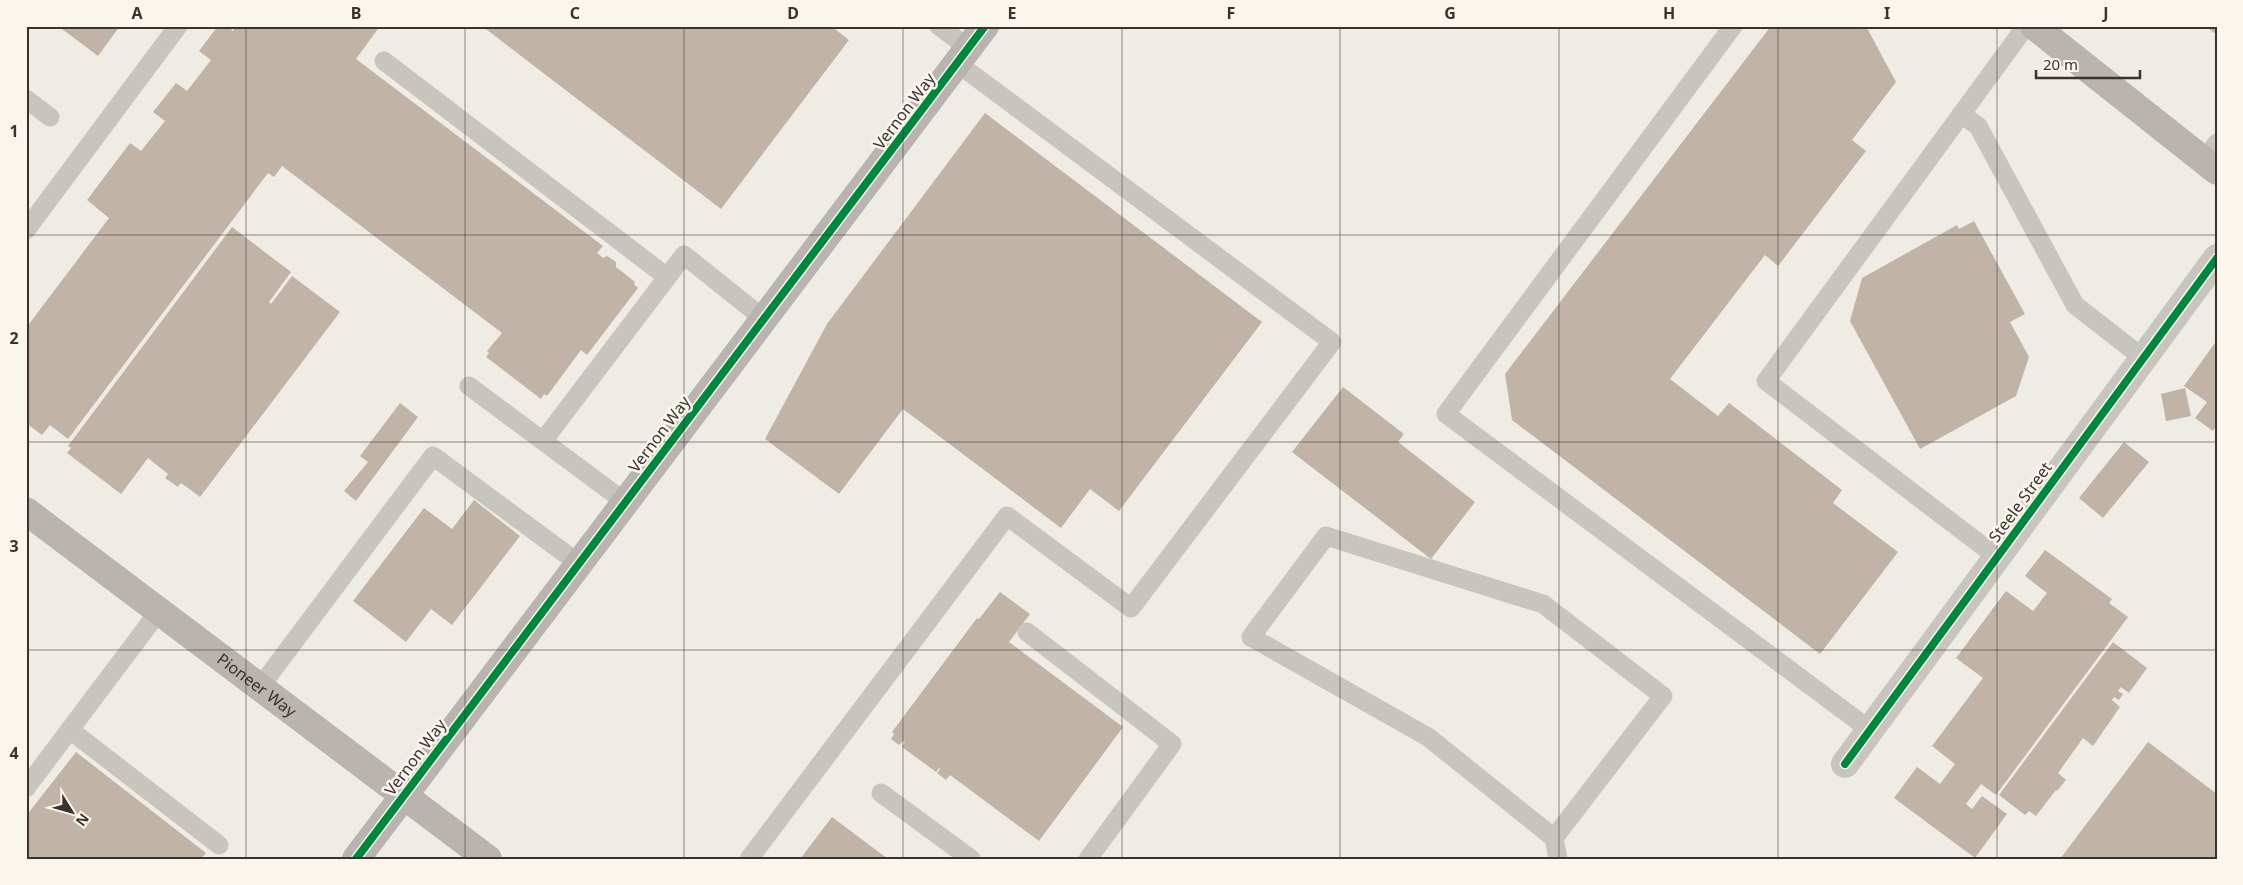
<svg xmlns="http://www.w3.org/2000/svg" width="2243" height="885" font-family="'Noto Sans',sans-serif">
	<rect width="100%" height="100%" fill="#efece5"/>
	<path fill="#c2b3a7" d="M58 26H120L98 56Z
		M218 26H227L233 31 236 26H380L356 59 603 246 597 253 603 258 607 256 616 262V267L635 282 634 284 638 288 587 355 581 350 547 396 544 394 541 399 486 357 489 353 487 351 502 333 282 166 274 177 268 173 68 439 50 425 42 435 26 423V328L109 218 87 200 130 143 141 151 165 121 153 112 176 83 187 91 211 60 199 51Z
		M482 26H831L849 40 721 209Z
		M1771 26H1866L1896 82 1852 140 1866 151 1778 266 1765 255 1670 379 1718 416 1729 403 1842 490 1833 503 1898 552 1820 654 1512 420 1505 374Z
		M2205 26H2217V35Z
		M985 113 1262 322 1119 511 1090 489 1061 528 903 409 839 494 765 439 827 324Z
		M1974 221 2025 314 2010 322 2029 357 2016 396 1920 449 1850 321 1862 278 1957 225 1959 229Z
		M232 227 291 272 269 302 271 304 292 276 340 312 200 497 181 483 178 487 165 478 168 474 148 458 121 494 67 453 71 448 68 446Z
		M2217 340V425L2213 431 2195 418 2207 402 2184 386Z
		M1343 387 1404 434 1398 442 1475 502 1431 559 1292 452Z
		M2185 388 2191 416 2166 421 2161 394Z
		M400 403 418 417 356 501 344 491 368 462 360 456Z
		M2124 442 2149 462 2103 518 2079 498Z
		M474 500 520 536 452 625 431 609 406 642 353 601 424 508 452 529Z
		M2045 550 2112 599 2109 603 2128 617 1996 795 1981 784 1966 804 1972 809 1982 796 2007 814 1975 858 1894 798 1917 767 1940 784 1955 764 1932 746 1983 678 1956 658 2006 591 2033 611 2047 593 2025 576Z
		M1000 592 1030 614 1009 642 1123 727 1039 841 950 775 946 780 937 773 940 769 939 768 936 772 902 747 905 742 903 741 899 745 891 739 894 734 892 732 977 618 979 619Z
		M2113 642 2147 668 2129 693 2121 687 2118 691 2123 694 2119 700 2114 697 2112 700 2120 707 2093 746 2083 738 2058 773 2066 780 2057 791 2056 790 2036 816 2029 811 2025 815 1999 795Z
		M2148 742 2217 794V859H2060Z
		M76 752 206 853 201 859H26V816Z
		M832 817 888 859H800Z"/>
	<g fill="none" stroke-linecap="round" stroke-linejoin="round">
		<path stroke="#c8c4be" stroke-width="19" d="M939 26 968 48
			M1733 26 1446 414 1870 730
			M384 61 667 277
			M26 99 50 117
			M1961 114 1978 126 2075 305 2143 358
			M2204 160 2217 143
			M26 230 178 26
			M469 386 543 441
			M625 502 543 441 684 255 763 318
			M1997 557 1766 381 2026 26
			M1027 632 1172 744 1088 859
			M260 687 433 456 578 563
			M70 730 219 845
			M26 788 159 611
			M881 793 971 859
			M1554 838 1663 696 1543 604 1326 536 1251 637 1428 737 1554 838 1558 859
			M749 859 1007 516 1131 608 1332 342 957 63"/>
		<path stroke="#c8c4be" stroke-width="28" d="M1845 764 2217 258"/>
		<g stroke="#b9b4af" stroke-width="28">
			<path d="M2034 26 2217 171"/>
			<path id="s1" d="M26 511 488 859"/>
			<path d="M356 859 985 26"/>
		</g>
		<defs>
			<path id="cycleway" d="M1845 764 2217 258
				M356 859 985 26"/>
		</defs>
		<use href="#cycleway" stroke="#faf6ee" stroke-width="11"/>
		<use href="#cycleway" stroke="#00873e" stroke-width="8"/>
	</g>
	<path fill="none" stroke="#3a322c" stroke-width="1" stroke-opacity="0.55" d="M246 26V859M465 26V859M684 26V859M903 26V859M1122 26V859M1340 26V859M1559 26V859M1778 26V859M1997 26V859M26 235H2217M26 442H2217M26 650H2217"/>
	<g text-anchor="middle" dominant-baseline="central" stroke-width="5" stroke-linejoin="round" paint-order="stroke">
		<g font-size="16" fill="#3a322c" stroke="#faf6ee">
			<text transform="translate(904 111) rotate(-53)">Vernon Way</text>
			<text transform="translate(659 434) rotate(-53)">Vernon Way</text>
			<text transform="translate(2020 502) rotate(-54)">Steele Street</text>
			<text stroke="none"><textPath href="#s1" startOffset="289">Pioneer Way</textPath></text>
			<text transform="translate(415 757) rotate(-53)">Vernon Way</text>
		</g>
	</g>
	<rect width="2243" height="885" fill="none" stroke="#faf6ee" stroke-width="55"/>
	<g transform="translate(72 812) rotate(127)" stroke="#faf6ee" stroke-width="4" paint-order="stroke">
	<path d="M0-4L9 19L0 12L-9 19Z" fill="#3a322c"/>
	<text y="-8" font-size="14" font-weight="bold" text-anchor="middle" fill="#3a322c">N</text>
	</g>
	<path d="M2036 70v8h104v-8" fill="none" stroke="#3a322c" stroke-width="2.5"/>
	<text x="2043" y="70" font-size="15" fill="#3a322c" stroke="#faf6ee" stroke-width="4" paint-order="stroke">20 m</text>
	<rect x="28" y="28" width="2188" height="830" fill="none" stroke="#3a322c" stroke-width="2"/>
	<g font-size="16" text-anchor="middle" font-weight="bold" fill="#3a322c">
		<text x="137" y="19">A</text>
		<text x="356" y="19">B</text>
		<text x="575" y="19">C</text>
		<text x="793" y="19">D</text>
		<text x="1012" y="19">E</text>
		<text x="1231" y="19">F</text>
		<text x="1450" y="19">G</text>
		<text x="1669" y="19">H</text>
		<text x="1887" y="19">I</text>
		<text x="2106" y="19">J</text>
		<text x="14" y="137">1</text>
		<text x="14" y="344">2</text>
		<text x="14" y="552">3</text>
		<text x="14" y="759">4</text>
	</g>
</svg>
